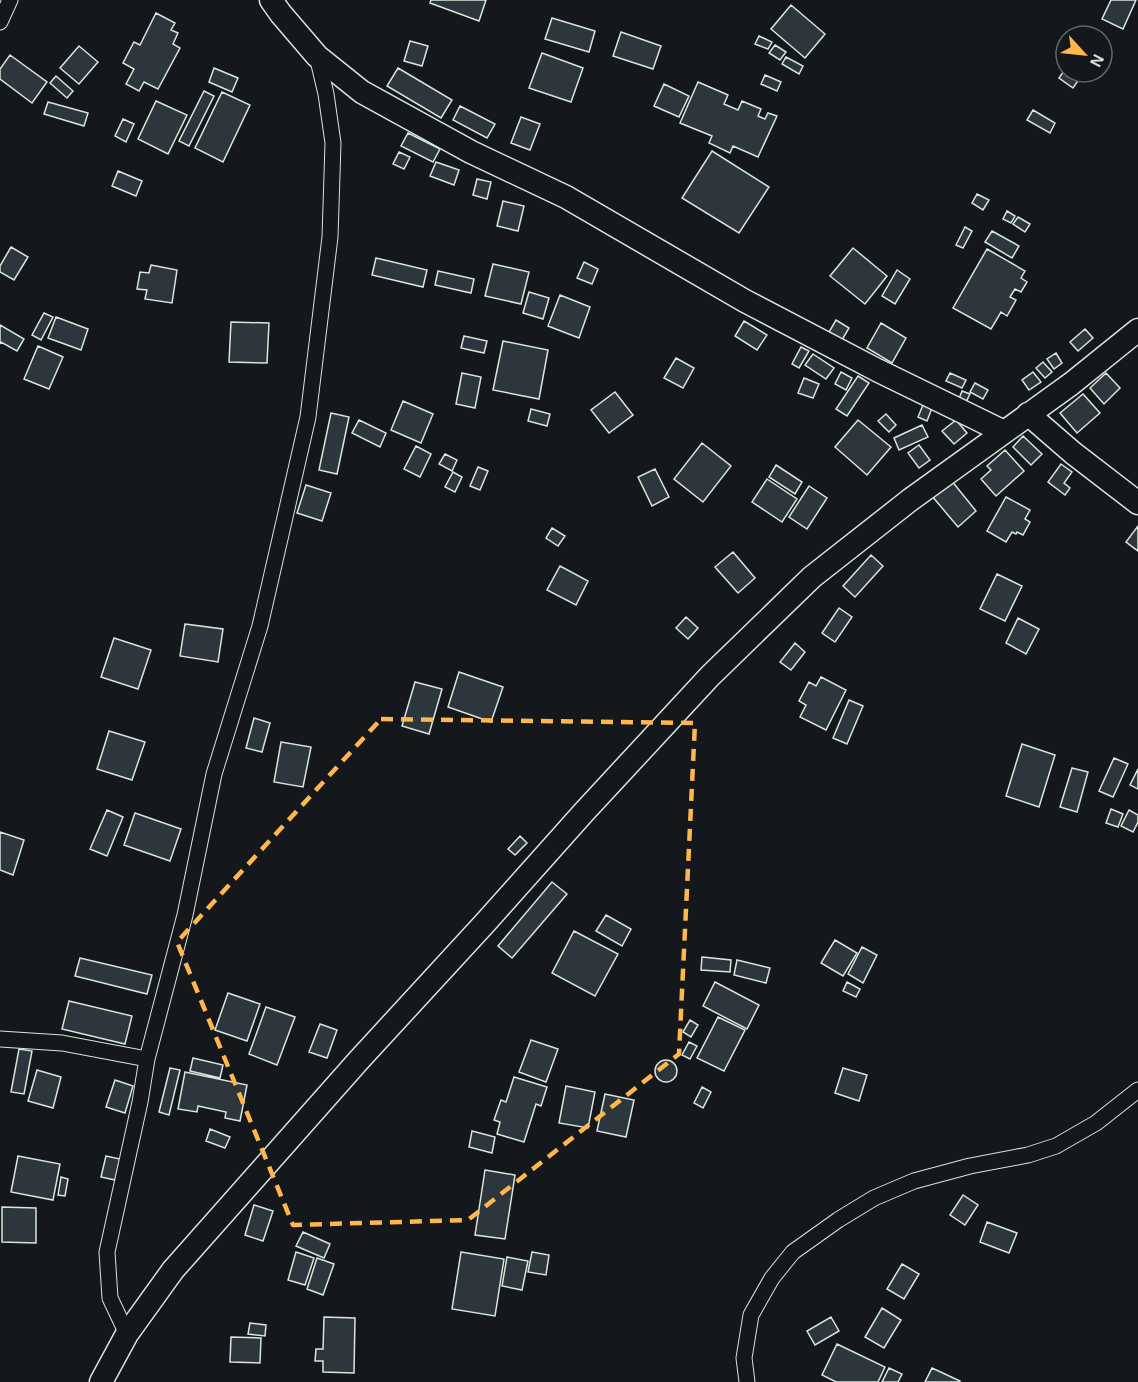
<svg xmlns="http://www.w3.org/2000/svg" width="1138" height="1382" font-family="Helvetica,sans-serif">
	<rect width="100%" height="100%" fill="#14181c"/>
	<path fill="#2c363c" stroke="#d8e6dc" stroke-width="1.5" d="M431 0H486L479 21 430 3Z
		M1111 0H1136L1123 29 1102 19Z
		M791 5 825 34 805 58 771 29Z
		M156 13 175 23 171 30 178 33 173 44 180 48 158 89 144 82 139 91 126 84 134 69 123 63 134 42 140 45Z
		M552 18 595 31 589 52 545 39Z
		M621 32 661 46 653 69 613 56Z
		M759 36 772 42 768 49 755 44Z
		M410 41 428 46 422 66 404 61Z
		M775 45 786 52 780 60 769 53Z
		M79 46 98 62 79 84 60 68Z
		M542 53 583 68 571 102 529 88Z
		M10 55 47 82 32 103 0 79V69Z
		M786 57 803 66 799 74 782 64Z
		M214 68 238 78 232 92 209 82Z
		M398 68 452 100 441 118 387 86Z
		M1066 68V72H1084L1073 88 1059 78Z
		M765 75 781 82 777 91 761 84Z
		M56 76 73 91 67 98 50 83Z
		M698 82 728 95 724 104 738 110 742 101 761 109 758 116 765 119 768 113 777 116 758 157 733 146 730 153 709 143 712 136 680 123Z
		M664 84 689 96 679 117 654 106Z
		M204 91 214 96 189 146 179 141Z
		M222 92 250 105 223 162 195 148Z
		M156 101 187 115 168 154 138 139Z
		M48 102 88 113 84 126 44 114Z
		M460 106 495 124 487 138 453 120Z
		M1033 110 1055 123 1050 133 1027 120Z
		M521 117 540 124 530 150 511 143Z
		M123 119 134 124 126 142 115 136Z
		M408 133 440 149 433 162 401 146Z
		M712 151 769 187 739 233 682 198Z
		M399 152 410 157 404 169 393 164Z
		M436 162 459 170 454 185 430 176Z
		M118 171 142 181 136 196 112 186Z
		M477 179 491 182 487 199 473 195Z
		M977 194 989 200 983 210 972 203Z
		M503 201 524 206 518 231 497 226Z
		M1007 211 1015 216 1011 223 1003 219Z
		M1018 217 1030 224 1025 232 1013 224Z
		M965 227 972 231 963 248 956 245Z
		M992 231 1019 246 1012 258 985 242Z
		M11 247 28 257 14 280 0 272V266Z
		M853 248 887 276 865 304 830 276Z
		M987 249 1025 271 1021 278 1027 282 1021 292 1015 289 1010 297 1016 300 1007 316 1001 312 991 329 953 308Z
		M376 258 427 270 423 287 372 275Z
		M584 262 598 269 592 284 577 278Z
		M493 264 529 272 521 304 485 296Z
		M151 265 177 270 172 303 145 299 147 290 137 289 140 272 149 273Z
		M897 270 910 279 895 304 882 296Z
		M438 271 474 279 471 293 435 285Z
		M529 292 549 298 543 319 523 313Z
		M560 295 590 307 579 338 548 326Z
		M44 313 53 317 41 340 32 335Z
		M56 317 88 329 81 350 48 338Z
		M836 320 849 328 842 340 829 332Z
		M744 321 767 335 757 350 735 336Z
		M231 322 269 323 267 363 229 362Z
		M881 323 906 338 892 363 867 348Z
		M0 325 24 339 17 351 1 342 0 344Z
		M1085 329 1093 338 1078 351 1070 342Z
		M464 336 487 341 484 353 461 348Z
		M503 341 548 350 539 399 493 390Z
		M38 346 63 357 49 389 24 379Z
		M801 347 809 351 799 368 792 364Z
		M1056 353 1062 363 1054 369 1047 359Z
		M813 354 834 368 826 379 805 365Z
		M676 358 694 368 683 388 664 378Z
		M1043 362 1052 372 1045 378 1036 368Z
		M841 372 852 378 846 390 835 384Z
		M1033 372 1041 382 1029 390 1022 380Z
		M462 373 481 377 475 408 456 404Z
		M950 373 966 380 962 388 946 381Z
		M1106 373 1120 388 1104 404 1090 388Z
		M858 376 869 383 847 416 836 409Z
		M804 378 819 384 813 398 798 393Z
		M975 383 988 390 983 399 970 392Z
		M962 391 970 394 966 402 959 399Z
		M615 392 633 415 609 433 591 410Z
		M1083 394 1100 413 1077 433 1060 413Z
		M403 401 433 414 421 443 391 430Z
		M923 405 932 408 927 421 918 417Z
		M531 409 550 414 547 426 528 421Z
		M331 413 349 417 337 474 319 470Z
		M886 414 896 425 889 432 878 421Z
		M359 420 386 433 380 447 352 433Z
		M858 420 891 447 867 475 835 447Z
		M956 420 967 433 954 444 942 431Z
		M922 425 928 437 899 450 894 438Z
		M1023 436 1042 454 1031 465 1013 447Z
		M702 443 731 466 703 502 674 479Z
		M919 445 930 460 919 468 908 453Z
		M416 446 431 454 420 477 404 469Z
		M1005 450 1024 471 996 496 981 479 991 470 987 466Z
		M445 454 457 460 452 471 439 464Z
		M1061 464 1072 472 1064 483 1070 488 1065 495 1048 482Z
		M776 465 802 482 795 494 769 477Z
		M478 467 488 471 480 490 470 486Z
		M655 469 669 497 652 506 638 477Z
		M453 472 462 477 455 492 445 487Z
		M767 479 797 499 782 522 752 502Z
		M951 480 976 511 958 527 932 496Z
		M306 485 331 493 322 521 297 513Z
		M809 486 827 498 807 529 789 517Z
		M1006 497 1030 510 1025 519 1030 522 1023 535 1017 532 1016 534 1012 532 1006 542 987 531Z
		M1138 526V551L1126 542Z
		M552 528 565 536 558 546 546 538Z
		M733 552 755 578 738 593 715 567Z
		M871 555 883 566 855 597 843 586Z
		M560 566 588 581 576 605 547 590Z
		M997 574 1022 586 1005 621 980 609Z
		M839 608 852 617 835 642 822 633Z
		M686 617 698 628 688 639 676 628Z
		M1018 618 1039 629 1026 654 1006 643Z
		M185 624 223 629 218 662 180 656Z
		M114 638 151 650 138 689 101 677Z
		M795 643 805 652 791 670 780 662Z
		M459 672 503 687 491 722 448 707Z
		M821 677 846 690 826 730 800 717 806 705 799 701 809 682 816 686Z
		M415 682 442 689 429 734 402 726Z
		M849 700 863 706 847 744 833 738Z
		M254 718 270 723 262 752 246 748Z
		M109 731 145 742 132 780 97 769Z
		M281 742 311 747 303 787 274 782Z
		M1022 744 1055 755 1039 807 1006 796Z
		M1114 758 1128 764 1113 797 1099 791Z
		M1072 768 1088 772 1077 812 1060 807Z
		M1138 769V789L1130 785Z
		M1111 809 1123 814 1118 827 1106 823Z
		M107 810 123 817 107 856 90 849Z
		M1129 810 1138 815V822L1133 832 1121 826Z
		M135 813 181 829 170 861 124 845Z
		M0 832 24 840 13 875 0 870Z
		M520 836 527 843 515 855 508 849Z
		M552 882 567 894 512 958 498 946Z
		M606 915 631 929 622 946 596 931Z
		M574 931 618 954 595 996 552 973Z
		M835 940 857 953 843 976 821 963Z
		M862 947 877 955 863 983 848 974Z
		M702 957 731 960 730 972 701 970Z
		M80 958 152 975 147 994 75 976Z
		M737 960 770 968 766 983 734 975Z
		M715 982 759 1005 747 1029 703 1006Z
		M847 982 860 989 856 997 843 991Z
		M228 993 260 1004 247 1041 215 1030Z
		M69 1001 132 1016 125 1044 62 1029Z
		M266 1007 295 1017 277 1065 249 1054Z
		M718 1017 745 1030 724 1071 697 1058Z
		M690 1020 698 1025 691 1037 683 1032Z
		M320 1024 337 1030 327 1058 309 1052Z
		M531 1040 558 1049 546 1082 519 1072Z
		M689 1042 697 1046 690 1059 682 1055Z
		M19 1049 32 1051 24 1094 11 1092Z
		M193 1058 223 1065 220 1078 190 1071Z
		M655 1071a11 11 0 1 1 22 0a11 11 0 1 1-22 0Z
		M170 1068 180 1070 169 1115 159 1112Z
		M843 1068 867 1075 859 1101 835 1093Z
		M37 1070 61 1077 53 1108 28 1101Z
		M185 1072 247 1085 240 1121 225 1118 226 1112 198 1106 197 1112 178 1109Z
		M514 1077 547 1087 541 1106 536 1104 524 1142 497 1134 500 1122 494 1120 501 1100 506 1102Z
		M115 1080 133 1086 125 1113 106 1107Z
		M566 1086 595 1092 588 1128 559 1123Z
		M702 1087 711 1092 703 1108 694 1103Z
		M605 1094 634 1100 626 1137 597 1131Z
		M210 1129 230 1137 225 1148 206 1141Z
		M472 1131 495 1137 492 1153 469 1147Z
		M18 1156 60 1164 53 1200 11 1192Z
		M106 1156 120 1159 115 1180 101 1177Z
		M485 1170 515 1175 505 1239 475 1235Z
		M61 1177 68 1179 65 1196 58 1195Z
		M963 1195 978 1205 965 1225 950 1215Z
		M254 1205 273 1211 263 1241 245 1235Z
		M2 1207 36 1208V1243L2 1242Z
		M987 1222 1017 1233 1009 1253 980 1242Z
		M303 1232 330 1244 324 1258 296 1246Z
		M296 1252 314 1258 305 1285 288 1280Z
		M461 1252 504 1259 495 1316 452 1309Z
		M532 1252 549 1255 546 1275 528 1272Z
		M507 1257 528 1261 522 1290 502 1286Z
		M317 1258 334 1264 323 1295 307 1289Z
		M902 1264 919 1274 904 1299 887 1289Z
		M882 1308 901 1320 884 1348 865 1337Z
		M324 1317 355 1318 354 1373 323 1372V1361H315L316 1349H323Z
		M831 1317 839 1331 815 1345 807 1331Z
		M250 1323 266 1325 265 1336 248 1334Z
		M231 1337 261 1338 260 1363 230 1362Z
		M837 1344 885 1367 878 1382H836L822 1375Z
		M889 1368 902 1374 898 1382H882Z
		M932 1368 960 1381 959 1382H925Z"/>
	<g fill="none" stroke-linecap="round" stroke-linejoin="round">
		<defs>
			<path id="minor" d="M0 22 10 0
				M0 1039 62 1043 147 1059
				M127 1334 110 1298 107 1252 140 1102 147 1059 185 915 214 774 260 626 308 417 330 237 333 143 326 94 317 56
				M747 1382 744 1358 751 1315 772 1278 793 1252 838 1220 874 1198 914 1181 970 1166 1028 1155 1056 1146 1096 1123 1138 1090"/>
			<path id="secondary" d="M271 0 281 14 317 56 362 92 471 152 566 197 745 301 877 370 1004 432
				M1028 414 1073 453 1138 503
				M101 1382 127 1334 173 1270 359 1060 485 923 584 812 710 676 812 577 910 500 1071 384 1138 330"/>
		</defs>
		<use href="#minor" stroke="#d8e6dc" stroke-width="17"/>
		<use href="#secondary" stroke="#d8e6dc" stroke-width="25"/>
		<use href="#minor" stroke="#14181c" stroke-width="15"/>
		<use href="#secondary" stroke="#14181c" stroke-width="22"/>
	</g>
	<path fill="none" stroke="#ffb74d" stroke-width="4.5" stroke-dasharray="12 8" stroke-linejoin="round" d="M381 719 695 723 679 1054 468 1220 293 1225 177 942Z"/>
	<g transform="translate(1084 54) rotate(117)"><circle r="28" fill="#14181c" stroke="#626a69" stroke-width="1.5"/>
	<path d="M0-4.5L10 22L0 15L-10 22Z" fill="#ffb74d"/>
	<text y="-9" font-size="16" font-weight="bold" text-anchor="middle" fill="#d8e6dc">N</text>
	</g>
</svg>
